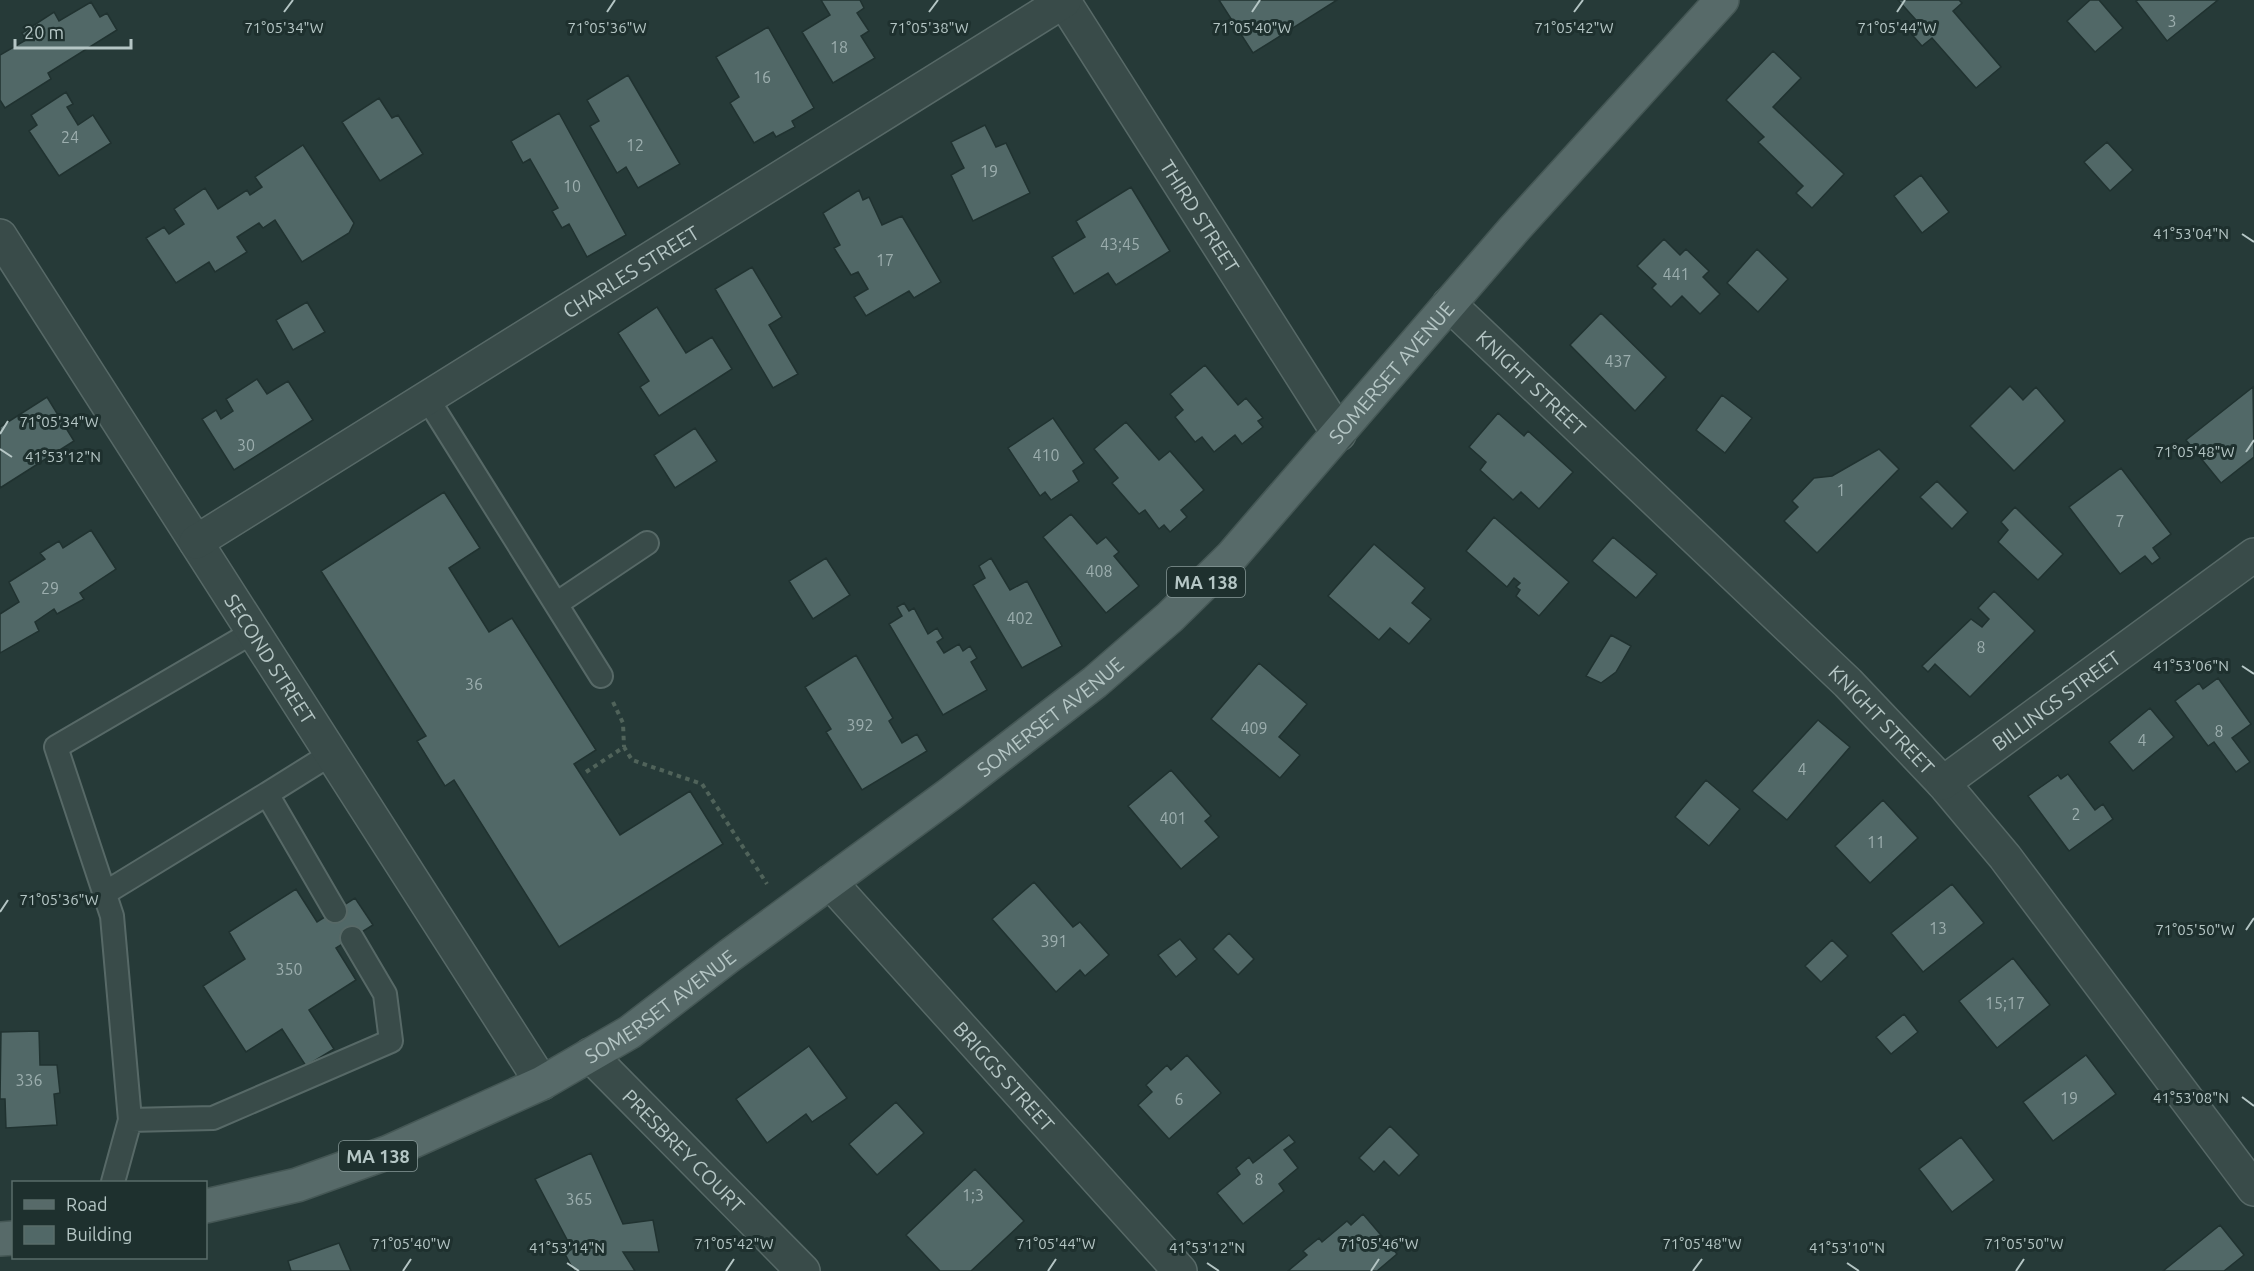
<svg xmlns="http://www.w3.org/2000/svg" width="2254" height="1271" font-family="Ubuntu,sans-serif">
	<rect width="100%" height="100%" fill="#263a38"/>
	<path fill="#516867" stroke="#203230" stroke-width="1.5" d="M821 0H860L864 8 857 13 869 31 861 36 875 58 833 83 802 32 830 15Z
		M1219 0H1337L1253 53Z
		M1898 0H1959L1962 3 1953 11 2001 67 1976 88 1932 38 1922 46 1907 29 1916 20Z
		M2090 0H2099L2123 28 2095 52 2067 21Z
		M2138 0H2218L2167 41 2136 1Z
		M91 2 100 17 107 13 117 30 48 73 51 79 5 108 0 100V55L26 40 22 33 54 12 59 21Z
		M768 27 814 108 792 121 795 127 776 137 773 132 754 143 730 103 739 97 716 57Z
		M1773 51 1801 78 1773 107 1844 174 1812 208 1796 193 1803 186 1758 142 1764 137 1726 100Z
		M628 75 680 164 638 188 626 167 617 173 590 126 599 121 587 100Z
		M66 92 73 104 67 107 78 125 93 115 111 143 59 176 29 131 37 125 31 115Z
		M379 98 392 118 398 115 423 154 380 181 342 122Z
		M559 113 626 235 587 257 569 224 562 228 552 211 558 208 530 159 523 163 511 141Z
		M985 125 996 147 1006 143 1030 193 973 221 951 175 964 168 951 142Z
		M2107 142 2133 170 2110 191 2084 162Z
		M303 145 354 223 349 233 302 262 275 220 263 228 259 223 237 237 247 252 215 272 209 262 176 283 146 238 164 227 169 234 184 224 174 209 205 188 218 209 247 190 250 195 262 187 255 177Z
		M1921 175 1949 212 1922 233 1894 196Z
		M1131 187 1170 251 1116 285 1108 273 1074 294 1052 257 1085 237 1076 221Z
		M859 190 863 200 869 197 882 225 902 216 941 282 914 298 909 291 866 316 854 297 868 289 858 272 851 275 834 248 840 245 823 213Z
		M1664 239 1680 255 1686 249 1709 271 1703 277 1720 294 1700 314 1682 296 1671 307 1652 288 1656 284 1637 266Z
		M1757 249 1788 279 1758 312 1727 283Z
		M752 267 782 317 769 325 798 374 773 388 715 289Z
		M307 302 325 332 293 350 276 320Z
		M657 307 686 353 712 337 732 369 659 416 640 387 649 381 618 333Z
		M1601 313 1666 377 1635 411 1570 345Z
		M1205 365 1238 405 1246 398 1263 418 1258 421 1263 427 1242 444 1235 435 1214 452 1202 437 1195 442 1175 417 1183 410 1170 394Z
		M257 379 267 394 288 381 313 420 234 470 202 419 216 410 221 419 233 411 226 399Z
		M2010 386 2023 400 2036 387 2065 421 2014 471 1970 426Z
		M2253 387 2254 457 2221 483 2186 440Z
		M1722 395 1752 418 1725 453 1696 430Z
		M47 397 74 441 0 488V427Z
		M1498 413 1524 436 1528 431 1573 472 1539 509 1521 492 1513 500 1480 470 1486 462 1469 447Z
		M1053 418 1084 463 1073 471 1079 481 1051 500 1045 492 1040 496 1008 448Z
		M1126 422 1159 460 1170 451 1204 490 1181 510 1187 517 1170 532 1164 525 1159 529 1145 510 1139 514 1112 483 1118 478 1094 449Z
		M695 428 717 461 675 488 654 455Z
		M1879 449 1899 469 1817 553 1784 521 1798 507 1792 501 1814 478 1832 476Z
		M2121 468 2171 534 2153 548 2160 558 2152 564 2145 556 2120 574 2069 507Z
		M1937 481 1968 512 1952 529 1920 497Z
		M444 492 480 548 449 568 489 632 512 618 596 750 574 764 620 835 690 791 723 844 559 947 454 780 445 786 417 741 426 736 321 571Z
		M2015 507 2063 554 2038 580 1998 542 2008 530 2001 522Z
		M1071 514 1097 544 1106 537 1119 552 1114 556 1139 586 1106 613 1043 537Z
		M1494 517 1569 582 1539 616 1516 596 1520 590 1516 587 1520 583 1514 578 1507 587 1466 551Z
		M91 530 116 569 80 593 84 599 57 614 54 609 35 622 39 631 0 653V614L19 602 9 582 45 559 40 553 59 541 63 548Z
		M1613 537 1657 574 1636 598 1592 561Z
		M1374 544 1425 588 1412 603 1431 619 1409 644 1390 628 1379 640 1328 596Z
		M826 558 850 595 813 619 789 581Z
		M991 558 1010 590 1027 581 1062 646 1022 668 973 585 985 578 979 566Z
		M1994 591 2035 631 1970 697 1935 664 1928 672 1922 666 1971 619 1982 627 1989 619 1978 608Z
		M904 603 909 611 914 608 928 634 937 628 943 638 937 642 944 653 959 644 963 651 970 646 977 658 971 662 987 690 943 715 889 624 902 616 897 607Z
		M1611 635 1631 646 1616 672 1601 683 1586 676Z
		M856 655 893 718 889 721 902 743 917 734 927 751 862 790 826 732 831 729 805 687Z
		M1259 663 1307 704 1279 737 1300 755 1280 778 1211 719Z
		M2218 678 2251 724 2232 738 2250 762 2236 772 2214 742 2208 746 2175 701 2199 683 2203 689Z
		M2150 708 2174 737 2133 771 2109 742Z
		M1818 720 1850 747 1787 820 1752 791Z
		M1171 770 1211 816 1205 821 1219 837 1181 869 1128 806Z
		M2068 774 2095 810 2103 804 2113 819 2069 851 2028 796 2058 775 2061 779Z
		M1706 780 1740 809 1709 846 1675 817Z
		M1883 800 1918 838 1870 883 1835 846Z
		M1034 882 1073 927 1080 922 1109 955 1085 976 1080 970 1056 992 992 919Z
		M1952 884 1984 923 1923 972 1891 933Z
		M296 889 317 922 355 898 373 925 336 948 356 980 309 1010 334 1049 306 1066 282 1029 246 1052 203 986 245 959 229 932Z
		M1229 933 1254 959 1238 975 1213 949Z
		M1180 939 1197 959 1176 977 1158 955Z
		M1832 940 1848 956 1821 982 1805 966Z
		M2013 958 2050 1005 1997 1048 1959 1001Z
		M1904 1014 1918 1032 1891 1054 1876 1037Z
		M39 1031 40 1065H57L60 1093 54 1094 57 1125 6 1128 5 1099H0L1 1032Z
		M809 1046 847 1098 812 1122 806 1114 767 1143 736 1099Z
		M1187 1055 1221 1093 1169 1139 1138 1105 1152 1092 1146 1085 1167 1065 1171 1070Z
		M2086 1055 2116 1094 2053 1141 2023 1102Z
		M896 1102 924 1133 877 1175 849 1144Z
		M1390 1126 1419 1155 1399 1176 1384 1161 1374 1172 1359 1158Z
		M1289 1135 1295 1142 1284 1150 1298 1168 1279 1184 1284 1191 1243 1224 1217 1193 1240 1174 1236 1168 1249 1157 1253 1163Z
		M1961 1137 1994 1180 1952 1212 1919 1169Z
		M591 1153 623 1224 653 1220 659 1252H623L635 1271H574L565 1254 572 1249 535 1179Z
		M975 1169 1024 1221 971 1271H940L906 1235Z
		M1363 1214 1397 1254 1377 1271H1288L1307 1255 1303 1251 1319 1238 1322 1242 1347 1221 1351 1225Z
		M2220 1225 2244 1255 2224 1271H2163Z
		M339 1243 351 1271H291L288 1261Z"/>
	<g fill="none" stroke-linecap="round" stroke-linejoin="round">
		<defs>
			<path id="lane" d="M427 398 601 676
				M556 604 647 543
				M331 754 267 794 335 911
				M105 893 267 794
				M130 1120 213 1118 391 1041 385 994 352 938
				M113 1182 130 1120 112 916 56 747 253 632"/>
			<g id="street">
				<path id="s1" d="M1063 0 1339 434"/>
				<path id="s2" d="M0 236 542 1083"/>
				<path id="s3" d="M1449 304 1848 683 1943 783 2005 857 2254 1189"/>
				<path id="s4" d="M196 542 1064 1"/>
				<path id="s5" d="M1943 783 2254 555"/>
				<path id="s6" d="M830 882 1180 1271"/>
				<path id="s7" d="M590 1055 803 1271"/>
			</g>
			<g id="primary">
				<path id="s8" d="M206 1206 297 1185 389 1152 542 1083 630 1032 729 956 950 794 1095 682 1170 617 1232 556 1515 228 1722 0"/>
				<path d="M0 1239 14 1238"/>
			</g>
		</defs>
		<use href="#lane" stroke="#576967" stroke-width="26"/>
		<use href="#street" stroke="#576967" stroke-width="36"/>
		<use href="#primary" stroke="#455755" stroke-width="36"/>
		<path stroke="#50635a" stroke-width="4" stroke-dasharray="4.5 4.5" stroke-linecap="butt" d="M613 702 623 723 624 747
			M586 772 624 747 632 760 702 784 767 884"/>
		<use href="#lane" stroke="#394b49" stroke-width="22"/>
		<use href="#street" stroke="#394b49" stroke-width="33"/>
		<use href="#primary" stroke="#576a69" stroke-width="33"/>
	</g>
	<path fill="none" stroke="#b5c6c5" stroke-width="2" d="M284 12 293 0M607 12 615 0M929 12 938 0M1252 12 1260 0M1574 12 1583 0M1897 12 1905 0M2242 234 2254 242M0 434 8 421M0 449 12 457M2246 452 2254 440M2242 666 2254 674M0 912 8 900M2246 930 2254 918M2242 1097 2254 1106M567 1263 579 1271M1207 1263 1219 1271M1847 1263 1859 1271M403 1271 411 1259M726 1271 734 1259M1048 1271 1056 1259M1371 1271 1379 1259M1693 1271 1702 1259M2016 1271 2024 1259"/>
	<g text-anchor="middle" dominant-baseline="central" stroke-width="6" stroke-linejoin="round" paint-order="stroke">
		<g font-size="16" fill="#9caeae">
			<text x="2172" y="21">3</text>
			<text x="839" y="47">18</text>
			<text x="762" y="77">16</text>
			<text x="70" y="137">24</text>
			<text x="635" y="145">12</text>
			<text x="989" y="171">19</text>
			<text x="572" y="186">10</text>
			<text x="1120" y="244">43;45</text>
			<text x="885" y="260">17</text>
			<text x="1676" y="274">441</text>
			<text x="1618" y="361">437</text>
			<text x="246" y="445">30</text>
			<text x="1046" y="455">410</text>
			<text x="1841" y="490">1</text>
			<text x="2120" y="521">7</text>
			<text x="1099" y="571">408</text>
			<text x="50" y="588">29</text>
			<text x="1020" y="618">402</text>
			<text x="1981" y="647">8</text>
			<text x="474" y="684">36</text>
			<text x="860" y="725">392</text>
			<text x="1254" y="728">409</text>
			<text x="2219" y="731">8</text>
			<text x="2142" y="740">4</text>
			<text x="1802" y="769">4</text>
			<text x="2076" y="814">2</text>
			<text x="1173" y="818">401</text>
			<text x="1876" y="842">11</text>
			<text x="1938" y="928">13</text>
			<text x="1054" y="941">391</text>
			<text x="289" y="969">350</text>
			<text x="2005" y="1003">15;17</text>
			<text x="29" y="1080">336</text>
			<text x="2069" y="1098">19</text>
			<text x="1179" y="1099">6</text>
			<text x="1259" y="1179">8</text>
			<text x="973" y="1195">1;3</text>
			<text x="579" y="1199">365</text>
		</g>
		<g fill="#1e302e" stroke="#889998" stroke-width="1.5">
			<rect x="1167" y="567" width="78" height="30" rx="4.5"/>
			<rect x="339" y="1141" width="78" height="30" rx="4.5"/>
		</g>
		<g font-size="18" font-weight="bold" fill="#b5c6c5">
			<text x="1206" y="582">MA 138</text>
			<text x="378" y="1156">MA 138</text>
		</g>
		<g font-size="20" fill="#b5c6c5" stroke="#1e302e">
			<text stroke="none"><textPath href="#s1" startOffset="256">THIRD STREET</textPath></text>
			<text stroke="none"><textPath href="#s4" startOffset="512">CHARLES STREET</textPath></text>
			<text stroke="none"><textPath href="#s8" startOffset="1472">SOMERSET AVENUE</textPath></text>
			<text stroke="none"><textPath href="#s3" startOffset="114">KNIGHT STREET</textPath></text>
			<text stroke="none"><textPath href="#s2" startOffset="502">SECOND STREET</textPath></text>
			<text stroke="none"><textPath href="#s5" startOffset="140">BILLINGS STREET</textPath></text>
			<text stroke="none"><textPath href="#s8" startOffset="986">SOMERSET AVENUE</textPath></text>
			<text stroke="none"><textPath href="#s3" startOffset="600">KNIGHT STREET</textPath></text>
			<text stroke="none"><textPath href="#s8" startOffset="500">SOMERSET AVENUE</textPath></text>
			<text stroke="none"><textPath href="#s6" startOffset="261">BRIGGS STREET</textPath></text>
			<text stroke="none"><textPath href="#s7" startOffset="134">PRESBREY COURT</textPath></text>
		</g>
	</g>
	<g font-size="15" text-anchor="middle" fill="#b5c6c5" stroke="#1e302e" stroke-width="6" stroke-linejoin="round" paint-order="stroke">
		<text x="284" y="33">71°05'34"W</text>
		<text x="607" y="33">71°05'36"W</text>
		<text x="929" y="33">71°05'38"W</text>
		<text x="1252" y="33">71°05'40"W</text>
		<text x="1574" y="33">71°05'42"W</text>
		<text x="1897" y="33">71°05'44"W</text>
		<text x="2191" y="239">41°53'04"N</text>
		<text x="59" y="427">71°05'34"W</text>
		<text x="2195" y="457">71°05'48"W</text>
		<text x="63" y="462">41°53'12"N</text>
		<text x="2191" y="671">41°53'06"N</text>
		<text x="59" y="905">71°05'36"W</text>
		<text x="2195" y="935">71°05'50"W</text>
		<text x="2191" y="1103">41°53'08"N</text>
		<text x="411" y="1249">71°05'40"W</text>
		<text x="734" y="1249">71°05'42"W</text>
		<text x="1056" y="1249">71°05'44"W</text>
		<text x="1379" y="1249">71°05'46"W</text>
		<text x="1702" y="1249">71°05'48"W</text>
		<text x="2024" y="1249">71°05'50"W</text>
		<text x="567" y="1253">41°53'14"N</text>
		<text x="1207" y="1253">41°53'12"N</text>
		<text x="1847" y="1253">41°53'10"N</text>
	</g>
	<rect x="12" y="1181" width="195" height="78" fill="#1e302e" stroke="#5a6c6a" stroke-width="1.5"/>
	<rect x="24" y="1200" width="30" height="9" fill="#576a69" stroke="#5a6c6a" stroke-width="1.5"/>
	<text x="66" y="1211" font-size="18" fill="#b5c6c5">Road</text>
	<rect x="24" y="1226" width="30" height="18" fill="#516867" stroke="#5a6c6a" stroke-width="1.5"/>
	<text x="66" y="1241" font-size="18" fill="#b5c6c5">Building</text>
	<path d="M15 39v9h116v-9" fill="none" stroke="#b5c6c5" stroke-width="3"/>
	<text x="24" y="39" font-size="18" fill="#b5c6c5" stroke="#1e302e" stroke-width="4.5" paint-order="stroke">20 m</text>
</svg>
